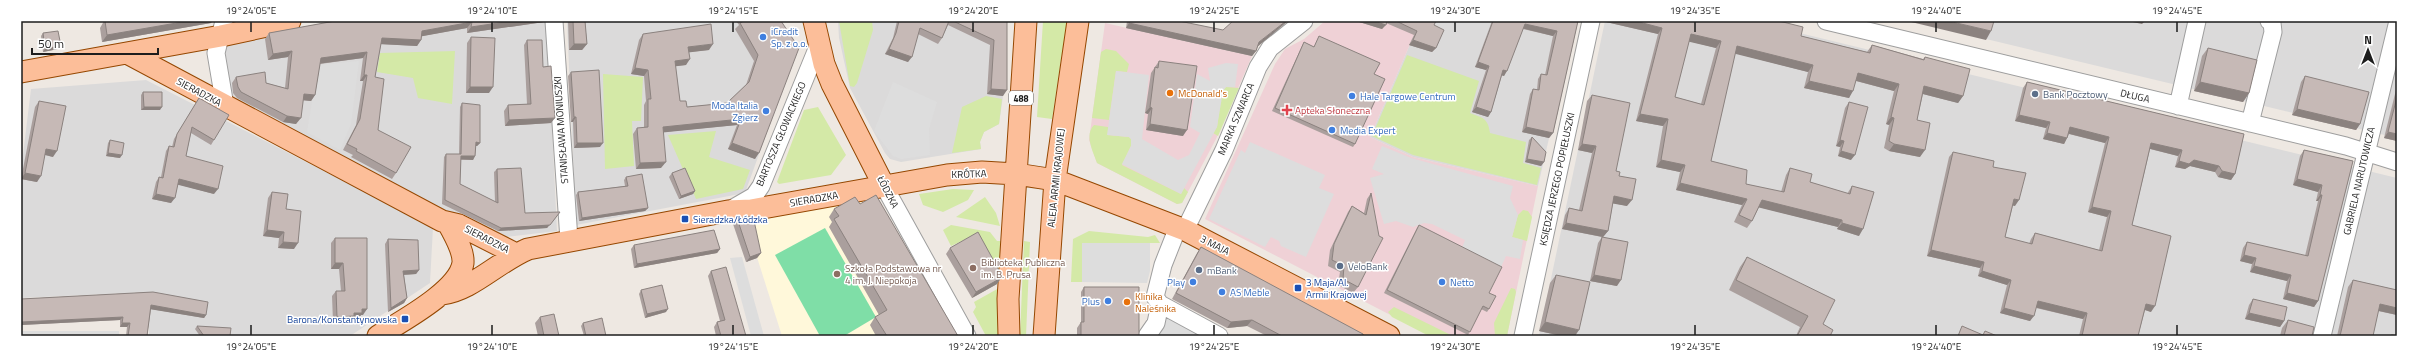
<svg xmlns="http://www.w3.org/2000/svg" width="2418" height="357" font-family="'Titillium Web',sans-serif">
	<rect width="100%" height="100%" fill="#eee8e2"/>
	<path fill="#dbdada" d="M334 21H547L557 231 498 238 232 98 224 42Z
		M567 21H773L771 121 745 193 576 225Z
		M838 21H1004L1003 96 999 124 984 132 980 142 981 149 901 162 890 159 885 153 850 88 839 38Z
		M1420 21H1576L1538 186 1413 157 1370 137Z
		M1605 21H1750L2397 178V336H1539Z
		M1911 21H2397V138Z
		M146 80 433 227 430 283 350 336H149V292L21 298V171L31 89Z"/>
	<path fill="#efd1d6" d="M1325 21H1420L1370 137 1413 157 1538 186 1507 336H1431L1205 219 1275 64 1285 49 1304 39Z
		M1105 23 1252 56 1216 139 1182 203 1177 204 1097 163 1089 140Z"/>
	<path fill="#fff8da" d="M869 199 925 336H782L755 251 749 221Z"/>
	<path fill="#d4e9a7" d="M839 21H872L873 30 857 83 854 87 850 86Z
		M1043 21H1067L1052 119 1037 117Z
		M1106 49 1116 51 1129 64 1127 72 1116 71 1109 120 1092 118 1101 52Z
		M455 51 452 104 418 98 413 78 377 72 380 53Z
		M1407 55 1479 81 1470 113C1483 118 1488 118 1490 133L1526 142 1523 163 1541 168 1537 185 1413 155 1372 136Z
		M603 74 643 77 641 121H632L634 166 605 169Z
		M1226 87 1239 88 1218 136 1213 133 1217 127 1222 91Z
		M986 96 1002 99 999 124 984 132 980 142 981 149 952 153 962 107Z
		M818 107 846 155 831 175 779 184 777 182 804 110Z
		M1094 125 1108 127V135L1129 137 1131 139V146L1122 165 1181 194 1184 188 1188 192 1182 203 1177 204 1097 163C1093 151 1084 135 1094 125Z
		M716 131 709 157 750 170 743 189 696 199 668 135Z
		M953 189 974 190 968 200 943 212 923 205 919 194Z
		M985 197 996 213 1000 226 956 217Z
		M1523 210 1528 211 1532 217 1527 241 1512 237 1518 215Z
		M951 225 990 232 997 241H1002L1000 281 975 235 951 246 943 230Z
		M1089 231 1148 237 1155 235 1160 243H1082V282H1071L1073 239Z
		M1024 241 1030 242 1026 336H1020Z
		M999 288 998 336H986L973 312 976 307 974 302Z
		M1511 288 1515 289 1516 292 1507 336H1495L1494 323Z
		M1394 307 1453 336H1429L1392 317 1388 312Z"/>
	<path fill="#7fdea7" d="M825 228 876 317 844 336H820L775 255Z"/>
	<path fill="#ddd" d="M359 61 351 124 340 150 307 132 318 65Z
		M1226 63 1238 64 1235 87H1226L1223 91 1217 127 1181 194 1122 164 1131 146V139L1129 137 1107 135 1116 71 1149 75 1142 139 1178 160 1189 155 1200 133 1190 127 1197 74 1210 81 1208 68Z
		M893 82 937 102 929 129 930 155 901 159 893 156 874 131Z
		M1250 142 1325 175 1319 188 1334 194 1306 257 1281 246 1279 241 1271 237 1265 247 1209 219 1241 150 1245 153Z
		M1382 146 1411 158 1513 186 1510 198 1518 215 1512 237 1523 240 1520 259 1506 256 1501 267 1462 248 1465 240 1432 224 1424 223 1413 227 1396 221 1384 224 1370 178 1384 174 1372 169Z
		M1082 243H1150V271L1147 283 1082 282Z
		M742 257 764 336H751L730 258Z
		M1164 312 1206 336H1150Z
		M21 331H119V336H21Z"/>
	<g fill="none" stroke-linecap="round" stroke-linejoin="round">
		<defs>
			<path id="minor" d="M224 21 216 53 225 106
				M554 21 569 240
				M1826 21 2346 146 2397 162
				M2178 106 2197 21
				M2250 123 2273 32 2272 23 2269 21
				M884 186 967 336
				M728 211 754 196 761 186 819 44
				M1178 227 1163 265 1155 297 1160 304 1219 336
				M1185 230 1224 150 1258 67 1270 48 1304 21
				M1147 336 1156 323 1160 304
				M1523 336 1591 21
				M2322 336 2397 25"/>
			<path id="major" d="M814 21 824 64 832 84 884 186
				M127 53 442 221 459 225 516 254
				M21 72 221 36 290 21
				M442 294C471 291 499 261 528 249L728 211 751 210 947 175 982 172 1016 174 1055 180 1185 230 1389 336
				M378 336C400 322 459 291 463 263 464 250 454 235 448 223
				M1009 336 1008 299 1026 21
				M1044 336 1055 180 1078 21"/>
		</defs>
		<use href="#minor" stroke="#9e9e9e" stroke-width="19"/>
		<use href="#major" stroke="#954700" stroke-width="23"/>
		<use href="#minor" stroke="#fff" stroke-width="17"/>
		<use href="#major" stroke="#fcbe99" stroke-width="21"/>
	</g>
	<path fill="#aa9f9d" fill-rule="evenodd" d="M104 21H212L211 23 102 42 100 28Z
		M335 21 544 22 467 33V28L422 36 421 40 417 46 381 44 375 77 378 130 396 173 392 179 351 157 353 155 343 150 356 125 363 81H360L363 58 320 64 315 95 311 101 303 100 296 124 283 122 237 98 233 93 232 83 236 77 266 83 285 88 288 57 268 60 265 39 269 33Z
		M568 21H585L587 44 582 50H569Z
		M736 21H781L755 159 728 149 737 125 663 132 661 168 636 169 633 134 637 128H644V105L646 101 644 76 631 74 639 40 643 34 709 50 689 52 686 65 675 66 680 101 687 107 727 103 746 85 754 61 735 29 739 25Z
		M897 21H1007L1003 96 987 94 990 45 948 25 942 38 938 44 918 34 908 62 885 54 893 38Z
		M1127 21H1179L1258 46 1256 51 1252 56 1126 28Z
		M1356 21H1436L1434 25 1436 48 1432 52 1409 45 1414 35 1386 23 1382 29Z
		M1492 21H1578L1553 133 1549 138 1522 132 1530 94 1533 89 1537 90 1538 79 1541 74 1545 75 1553 36 1523 29 1504 76 1502 75 1491 112 1488 117 1472 112 1486 70 1475 67Z
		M1606 21H1779L1801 36 1867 52 1872 45 1923 59 1925 57 1963 96 1958 103 1923 94 1917 120 1920 157 1889 151 1884 148 1889 125 1886 124 1894 91 1856 81 1849 98 1804 88 1808 72 1735 53 1711 161 1746 184 1781 192 1786 175 1790 168 1810 182 1847 194 1852 186 1859 236 1837 229 1838 227 1759 207 1752 221 1747 228 1734 222 1742 205 1676 190 1680 172 1656 167 1663 126 1636 121 1658 34 1606 22ZM1689 41 1716 48 1701 104 1675 97Z
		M43 33 58 49 43 52 41 36Z
		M1319 36 1374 74 1355 144 1353 147 1272 111 1302 46 1304 42 1314 47Z
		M471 37 489 93H466L467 43Z
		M527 40 543 67 551 123 505 126 504 111 508 105 527 104 524 45Z
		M2208 48 2249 93 2243 102 2194 91 2202 56Z
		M1159 61 1183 136 1146 130 1148 114 1145 113 1151 73Z
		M571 72 600 147 574 148 573 122H571L568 76Z
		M2305 76 2360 124 2356 130 2292 115 2301 82Z
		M2027 82 2244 134 2235 174 2231 180 2218 177 2215 172 2190 166 2185 169 2175 167 2178 156 2150 149 2132 225 2151 312 2145 310 2138 336H2079L2083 319 2036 308 2030 321 2000 313 2007 285 1978 276 1980 268 1927 256 1949 157 1953 152 1993 167 2015 206 2013 205 2005 237 2029 244 2031 239 2035 233 2099 250 2107 217 2088 212 2105 143 2069 134 2064 144 2043 139 2046 128 2015 121 2023 88Z
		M2397 86V141L2384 138Z
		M143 92 160 110H141V95Z
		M1592 95 1616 171 1619 176 1627 206 1613 203 1608 231 1603 237 1617 286 1590 281 1598 243 1602 237 1562 229 1565 215 1569 208 1579 210 1592 153 1578 150 1587 101Z
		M199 98 214 140 211 145 191 133 186 156 214 194 177 184 171 203 152 199 156 182 159 177H161L166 151 169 146 172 147 174 139Z
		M39 101 53 157 45 155 37 182 21 179 35 107Z
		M1849 102 1851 160 1838 156 1840 147 1836 146 1845 108Z
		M462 103 480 143 477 146H476L475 156 473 160H461L460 184 495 202 494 172 497 169 525 213 557 216 547 228 498 231 442 204 444 157 446 154H459L460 107Z
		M1532 137 1544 162 1541 166 1525 162 1529 140Z
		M110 140 120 158 106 156 108 143Z
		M2304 150 2353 161 2318 301 2314 307 2283 299 2287 281 2250 272 2252 264 2240 261 2243 248 2247 242 2305 256 2318 201H2316L2318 192 2293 185 2300 156Z
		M672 173 695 191 693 194 679 199 669 177Z
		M626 177 648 208 645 211 579 221 576 195 578 192 625 186 624 180Z
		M272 192 294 249 278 248 279 238 263 236 268 198Z
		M1371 193 1358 287 1353 293 1338 285 1340 272 1328 266 1330 250 1348 212 1352 206 1364 213 1367 199Z
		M860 204 958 336H876L870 325 875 317 879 315 829 227 832 222 829 217 834 209Z
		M737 218 761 253 757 258 746 262 733 224Z
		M1419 225 1489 293V309L1487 312 1481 309 1468 335 1384 293 1417 228Z
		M335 238 363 315H361L358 319H352L350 322H333L332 296 336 291H341L339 269H331V243Z
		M388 239 419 270 416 274 404 275 407 298 404 303 388 312 385 244Z
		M634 245 720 249 717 253 634 268 631 249Z
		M1201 247 1362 336H1267L1247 326 1227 328 1172 299 1197 253Z
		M950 248 1001 278 997 284 972 298 946 254Z
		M1747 257 1823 324 1830 336H1796L1800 327 1729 290 1740 267Z
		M711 271 746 336H716L714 327 717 322 720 321 708 276Z
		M1556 275 1575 336H1562L1539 331 1550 283Z
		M2353 280 2397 290V315L2378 311 2373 336H2337L2348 287Z
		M1084 287 1139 336H1077V328L1081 322V292Z
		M641 290 666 312 645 318 639 294Z
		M153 292 206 315 204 318 151 309 147 336H126L127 327H120V320L21 325V299Z
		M2253 299 2284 321 2280 327 2245 319 2249 305Z
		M540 317 559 336H538L535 323Z
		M2288 320 2312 336H2280L2282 328Z
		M583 323 606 336H584L581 326Z
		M197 326 230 336H200L195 329Z"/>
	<path fill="#8b827f" d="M188 21H212L211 23 102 42 107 35Z
		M512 21H544V22L467 33 471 27Z
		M1286 21H1288L1256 48 1259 42Z
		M1356 21H1374L1386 25 1382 29Z
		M1607 21H1635L1662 28 1658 34 1606 22Z
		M1907 21H1948L1991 31 1986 40Z
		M2128 21H2145L2142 24Z
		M472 22 467 28 418 37 422 31Z
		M1129 23 1256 51 1252 56 1126 28Z
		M1525 24 1557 31 1553 36 1521 28Z
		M1691 34 1721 41 1716 48 1686 41Z
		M382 38 421 40 417 46 378 44Z
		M1413 40 1436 48 1432 52 1409 45Z
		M574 44H587L582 50H569Z
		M713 44 709 50 684 53 688 47Z
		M61 46 58 49 43 52 45 49Z
		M1737 46 1813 65 1808 72 1732 53Z
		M889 49 912 57 908 62 885 54Z
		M292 51 288 57 268 60 273 54Z
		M367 52 363 58 317 64 321 58Z
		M690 59 686 65 670 67 675 61Z
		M1478 62 1489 66 1486 70 1475 67Z
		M635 68 648 70 644 76 631 74Z
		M1503 70 1507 71 1504 76 1500 75Z
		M1858 73 1899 84 1894 91 1853 80Z
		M364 75H367L363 81H360Z
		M1809 81 1853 91 1849 98 1804 88Z
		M2200 82 2249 93 2243 102 2194 91Z
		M1924 86 1963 96 1958 103 1919 93Z
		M470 87H493L489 93H466Z
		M991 89 1007 90 1003 96 987 94Z
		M304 94 315 95 311 101 300 100Z
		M144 107H162L160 110H141Z
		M1150 107 1152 108 1148 114 1145 113Z
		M1476 107 1491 112 1488 117 1472 112Z
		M2297 109 2360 124 2356 130 2292 115Z
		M1640 114 1668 119 1663 126 1636 121Z
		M2019 115 2050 122 2046 128 2015 121Z
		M287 116 301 118 296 124 283 122Z
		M574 117H576L573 122H571Z
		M1891 117 1894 118 1889 125 1886 124Z
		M555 118 551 123 505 126 509 120Z
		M741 119 737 125 658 133 663 127Z
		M1150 124 1187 130 1183 136 1146 130Z
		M1526 127 1553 133 1549 138 1522 132Z
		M2070 127 2109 137 2105 143 2066 133Z
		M2388 132 2397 134V141L2384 138Z
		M2047 133 2067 138 2064 144 2043 139Z
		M1840 140 1844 141 1840 147 1836 146Z
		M476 142 480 143 477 146H473Z
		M577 143H603L600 147 574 148Z
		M732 143 759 153 755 159 728 149Z
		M2151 143 2182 150 2178 156 2147 148Z
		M1582 144 1596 146 1592 153 1578 150Z
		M1894 144 1925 150 1920 157 1889 151Z
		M46 149 57 151 53 157 42 154Z
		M1841 151 1855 155 1851 160 1838 156Z
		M108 153 122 155 120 158 106 156Z
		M461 156H475L473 160 459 159Z
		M1527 159 1544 162 1541 166 1525 162Z
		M1661 160 1685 165 1680 172 1656 167Z
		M2194 160 2219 166 2215 172 2190 166 2185 169 2175 167 2179 161Z
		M666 162 661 168 636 169 640 163Z
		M2222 171 2235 174 2231 180 2218 177Z
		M25 173 41 176 37 182 21 179Z
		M179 179 218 189 214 194 175 184Z
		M2297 179 2322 185 2318 192 2293 185Z
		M1680 183 1747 199 1742 205 1676 190Z
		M695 191 693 194 679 199 681 196Z
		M156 194 175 198 171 203 152 199Z
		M2320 195H2322L2318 201H2316Z
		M1614 196 1632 200 1627 206 1610 203Z
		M2014 199 2019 200 2015 206 2010 205Z
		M1762 200 1842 220 1838 227 1757 207Z
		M2092 207 2111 211 2107 217 2088 212Z
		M648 208 645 211 579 221 582 218Z
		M560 212 547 228 498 231 501 228Z
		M1566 223 1608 231 1603 237 1562 229Z
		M1842 223 1863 229 1859 236 1837 229Z
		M267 230 284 232 279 238 263 236Z
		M283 242 298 243 294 249 278 248Z
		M720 249 717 253 634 268 637 264Z
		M1931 250 1984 262 1980 268 1927 256Z
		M761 253 757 258 746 262 750 257Z
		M2244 255 2256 258 2252 264 2240 261Z
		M335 263H343L339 269H331Z
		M2254 266 2291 275 2287 281 2250 272Z
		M419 270 416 274 400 275 403 271Z
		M1982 271 2011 280 2007 285 1978 276Z
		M1594 275 1621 280 1617 286 1590 281Z
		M1001 278 997 284 972 298 976 292Z
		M2287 293 2318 301 2314 307 2283 299Z
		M407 298 404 303 388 312 391 308Z
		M2038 301 2087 313 2083 319 2034 307Z
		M2146 304 2155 306 2151 312 2142 309Z
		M2380 304 2397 308V315L2375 310Z
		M151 305 206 315 204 318 149 309Z
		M2004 308 2034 316 2030 321 2000 313Z
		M362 309H367L363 315H361L358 319H352L350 322H333L337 317 354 313Z
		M668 309 666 312 645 318 647 314Z
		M2249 313 2284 321 2280 327 2245 319Z
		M123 317 120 320 21 325V322Z
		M1252 320 1247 326 1227 328 1231 322Z
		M1545 322 1579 330 1575 336H1562L1539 331Z
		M122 323H130L127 327H120Z"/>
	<path fill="#c6b9b6" stroke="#8b827f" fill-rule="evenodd" d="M105 21H188L107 35Z
		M335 21H512L471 27 472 22 422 31 421 40 382 38 375 77 384 79 378 130 411 147 396 173 356 151 357 149 347 144 360 119 367 75H364L367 52 321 58 315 95 304 94 301 118 287 116 241 92 238 87 236 77 265 72 266 83 288 89 292 51 273 54 269 33Z
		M573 21H585L587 44H574Z
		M744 21H781L799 48 759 153 732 143 741 119 663 127 666 162 640 163 637 128 648 127V99H651L648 70 635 68 643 34 711 24 713 44 688 47 690 59 675 61 680 101H686L687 107 727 103 749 82 758 55 740 23Z
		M899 21H949L942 38 920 28 912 57 889 49 896 33Z
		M953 21H1007V90L991 89 994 40Z
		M1130 21H1179L1223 30 1233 21H1286L1259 42 1256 51 1129 23Z
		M1374 21H1387L1386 25Z
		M1396 21H1436L1434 25 1444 30 1436 48 1413 40 1417 31Z
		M1493 21H1578L1553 133 1526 127 1533 89 1539 90 1541 74 1547 75 1557 31 1525 24 1507 71 1503 70 1491 112 1476 107 1489 66 1478 62Z
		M1635 21H1779L1803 27 1801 36 1870 53 1872 45 1924 60 1925 57 1970 69 1963 96 1924 86 1917 120 1930 123 1925 150 1894 144 1889 141 1894 118 1891 117 1899 84 1858 73 1853 91 1809 81 1813 65 1737 46 1711 161 1747 170 1746 184 1784 192 1790 168 1812 174 1810 182 1850 194 1852 186 1874 192 1863 229 1842 223V220L1762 200 1752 221 1739 215 1747 199 1680 183 1685 165 1661 160 1668 119 1640 114 1662 28ZM1691 34 1721 41 1704 105 1675 97Z
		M1948 21H1994L1991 31Z
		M58 31 61 46 45 49 43 33Z
		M1319 36 1380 63 1374 74 1385 79 1355 144 1275 108 1304 42 1314 47Z
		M471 37 495 38 493 87H470Z
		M527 40H542L543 67 551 66 555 118 509 120 508 105 531 104Z
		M2208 48 2257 60 2249 93 2200 82Z
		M1159 61 1197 66 1187 130 1150 124 1152 108 1150 107 1155 67 1158 68Z
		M599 70 603 143H577L576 117H574L571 72Z
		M2305 76 2369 92 2360 124 2297 109Z
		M2027 82 2244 134 2235 174 2222 171 2219 166 2194 160 2189 164 2179 161 2182 150 2151 143 2132 225 2171 236 2155 306 2146 304 2138 336H2082L2087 313 2038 301 2034 316 2004 308 2011 280 1982 271 1984 262 1931 250 1953 152 1994 161 1993 167 2026 173 2019 200 2014 199 2005 237 2032 244 2035 233 2102 251 2111 211 2092 207 2109 137 2070 127 2067 138 2047 133 2050 122 2019 115Z
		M143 92H162V107H144Z
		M1592 95 1630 103 1616 171 1620 172 1619 176 1636 179 1632 200 1614 196 1608 231 1566 223 1569 208 1582 211 1596 146 1582 144Z
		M2397 97V134L2388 132Z
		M199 98 229 115 214 140 192 127 186 156 223 166 218 189 179 179 175 198 156 194 159 177 163 178 169 146 174 147 177 134Z
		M39 101 66 106 57 151 46 149 41 176 25 173Z
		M1849 102 1868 107 1855 155 1841 151 1844 141 1840 140Z
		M462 103 480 105V143L476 142 475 156H461L460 184 498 203 497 169 521 168 525 213 560 212 550 225 501 228 445 200 446 154H461Z
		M1532 137 1546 152 1544 162 1527 159Z
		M110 140 124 143 122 155 108 153Z
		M2304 150 2353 161 2318 301 2287 293 2291 275 2254 266 2256 258 2244 255 2247 242 2308 256 2322 195H2320L2322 185 2297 179Z
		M685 168 695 191 681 196 672 173Z
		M642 174 648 208 582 218 578 192 628 186 626 177Z
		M272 192 288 194 286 209 301 211 298 243 283 242 284 232 267 230Z
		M1371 193 1379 236 1383 238 1358 287 1343 279 1344 266 1332 260 1334 244 1352 206 1366 215Z
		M876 195 958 336H887L875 317 887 310 834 219 839 216 834 209 855 197 860 204Z
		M753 216 761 253 750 257 737 218Z
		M1419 225 1502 267 1489 293 1496 296 1489 309 1483 306 1470 332 1387 290Z
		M714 230 720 249 637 264 634 245Z
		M978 232 1001 274V278L976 292 950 248Z
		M1602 237 1628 242 1621 280 1594 275Z
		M335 238H367V309H362V313H354V316L337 317 336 291H345L343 263H335Z
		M388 239 418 240 419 270 403 271 407 298 391 308Z
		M1201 247 1363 334 1362 336H1282L1252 320 1231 322 1176 293Z
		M1747 257 1835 300 1823 324 1833 330 1830 336H1797L1808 316 1736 280Z
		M726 267 746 336H721L717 322 725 320 711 271Z
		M1556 275 1590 282 1579 330 1545 322Z
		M2353 280 2397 290V308L2380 304 2373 336H2340Z
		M662 285 668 309 647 314 641 290Z
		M1084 287H1139V336H1081V322H1084Z
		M153 292 208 302 206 315 151 305 147 336H128L130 323H122L123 317 21 322V299Z
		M2253 299 2287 307 2284 321 2249 313Z
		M554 314 559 336H544L540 317Z
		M602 318 606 336H586L583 323Z
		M2288 320 2314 327 2312 336H2284Z
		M197 326 231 328 230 336H204Z
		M1962 326 1983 335 1985 331 1997 336H1958Z
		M2392 335 2397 336H2389Z"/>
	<path fill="none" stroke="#1d1d1d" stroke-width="1.5" d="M251 22V32M492 22V32M733 22V32M973 22V32M1214 22V32M1455 22V32M1695 22V32M1936 22V32M2177 22V32M251 325V335M492 325V335M733 325V335M973 325V335M1214 325V335M1455 325V335M1695 325V335M1936 325V335M2177 325V335"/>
	<g fill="#3f7fe0" stroke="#fff" stroke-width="1.5">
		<circle cx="763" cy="37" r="4"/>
		<circle cx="1352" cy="96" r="4"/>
		<circle cx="766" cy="111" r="4"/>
		<circle cx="1332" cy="130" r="4"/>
		<circle cx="1193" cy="282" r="4"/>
		<circle cx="1442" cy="282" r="4"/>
		<circle cx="1222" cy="292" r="4"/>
		<circle cx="1108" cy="301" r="4"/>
	</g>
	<g fill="#e8710a" stroke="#fff" stroke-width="1.5">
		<circle cx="1170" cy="93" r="4"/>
		<circle cx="1127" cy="302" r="4"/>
	</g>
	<g fill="#5c6f8a" stroke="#fff" stroke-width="1.5">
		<circle cx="2035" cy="94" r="4"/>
		<circle cx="1340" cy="266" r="4"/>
		<circle cx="1199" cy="270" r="4"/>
	</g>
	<path fill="#e0444e" stroke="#fff" stroke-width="1.5" d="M1285 104h4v4h4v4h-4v4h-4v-4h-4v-4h4z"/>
	<g fill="#1a4fb4" stroke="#fff" stroke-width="1.5">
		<rect x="681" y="215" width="8" height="8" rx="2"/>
		<rect x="1294" y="284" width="8" height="8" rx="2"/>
		<rect x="401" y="315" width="8" height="8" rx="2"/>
	</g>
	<g fill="#8d6e63" stroke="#fff" stroke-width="1.5">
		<circle cx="973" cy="268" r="4"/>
		<circle cx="837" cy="274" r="4"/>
	</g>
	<g text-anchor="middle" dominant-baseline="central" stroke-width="3" stroke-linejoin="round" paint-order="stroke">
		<rect fill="#fff" stroke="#616161" stroke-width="1" x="1009" y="91" width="24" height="14" rx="3"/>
		<g font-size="9" font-weight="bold" fill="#1d1d1d">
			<text x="1021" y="98">488</text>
		</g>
		<g font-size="10" fill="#366cbe" stroke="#fff" text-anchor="start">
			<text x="771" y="31">iCredit<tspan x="771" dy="12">Sp. z o.o.</tspan></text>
			<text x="1360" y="96">Hale Targowe Centrum</text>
			<text x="758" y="105" text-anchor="end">Moda Italia<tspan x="758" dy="12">Zgierz</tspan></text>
			<text x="1340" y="130">Media Expert</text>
			<text x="1185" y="282" text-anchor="end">Play</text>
			<text x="1450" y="282">Netto</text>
			<text x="1230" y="292">AS Meble</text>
			<text x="1100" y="301" text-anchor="end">Plus</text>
		</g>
		<g font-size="10" fill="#1d1d1d" stroke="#fff">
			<text transform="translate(199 92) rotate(28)">SIERADZKA</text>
			<text transform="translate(2135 96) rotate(13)">DŁUGA</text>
			<text transform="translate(1236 119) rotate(-67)">MARKA SZWARCA</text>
			<text transform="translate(561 130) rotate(-94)">STANISŁAWA MONIUSZKI</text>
			<text transform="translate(781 134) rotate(-67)">BARTOSZA GŁOWACKIEGO</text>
			<text transform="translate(969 174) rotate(-2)">KRÓTKA</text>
			<text transform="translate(1056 178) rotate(-84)">ALEJA ARMII KRAJOWEJ</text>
			<text transform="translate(1557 179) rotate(-78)">KSIĘDZA JERZEGO POPIEŁUSZKI</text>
			<text transform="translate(2359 181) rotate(-77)">GABRIELA NARUTOWICZA</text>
			<text transform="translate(888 192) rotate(63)">ŁÓDZKA</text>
			<text transform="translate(814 199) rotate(-10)">SIERADZKA</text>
			<text transform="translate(487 239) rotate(27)">SIERADZKA</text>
			<text transform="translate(1215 245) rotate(27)">3 MAJA</text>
		</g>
		<g font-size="10" fill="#c56008" stroke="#fff" text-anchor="start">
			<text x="1178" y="93">McDonald's</text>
			<text x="1135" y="296">Klinika<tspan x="1135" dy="12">Naleśnika</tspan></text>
		</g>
		<g font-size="10" fill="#4e5e75" stroke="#fff" text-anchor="start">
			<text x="2043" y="94">Bank Pocztowy</text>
			<text x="1348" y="266">VeloBank</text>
			<text x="1207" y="270">mBank</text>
		</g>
		<g font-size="10" fill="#be3a42" stroke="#fff" text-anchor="start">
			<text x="1295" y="110">Apteka Słoneczna</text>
		</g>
		<g font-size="10" fill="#164399" stroke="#fff" text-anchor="start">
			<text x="693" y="219">Sieradzka/Łódzka</text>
			<text x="1306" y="282">3 Maja/Al.<tspan x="1306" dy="12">Armii Krajowej</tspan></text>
			<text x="397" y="319" text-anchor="end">Barona/Konstantynowska</text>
		</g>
		<g font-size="10" fill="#785e54" stroke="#fff" text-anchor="start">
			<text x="981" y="262">Biblioteka Publiczna<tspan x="981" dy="12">im. B. Prusa</tspan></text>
			<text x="845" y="268">Szkoła Podstawowa nr<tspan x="845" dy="12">4 im. J. Niepokoja</tspan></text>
		</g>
	</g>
	<rect width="2418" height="357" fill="none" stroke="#ffffff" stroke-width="44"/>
	<g transform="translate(2368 50)" stroke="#ffffff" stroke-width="3" paint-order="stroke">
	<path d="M0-3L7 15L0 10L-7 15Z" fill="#1d1d1d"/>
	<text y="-6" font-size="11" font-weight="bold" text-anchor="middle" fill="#1d1d1d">N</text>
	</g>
	<path d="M32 48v6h126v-6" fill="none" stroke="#1d1d1d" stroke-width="2"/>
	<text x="38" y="48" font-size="12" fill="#1d1d1d" stroke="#ffffff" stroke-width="3" paint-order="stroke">50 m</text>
	<rect x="22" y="22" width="2374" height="313" fill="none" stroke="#1d1d1d" stroke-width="1.5"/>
	<g font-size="10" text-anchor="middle" fill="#1d1d1d">
		<text x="251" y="14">19°24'05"E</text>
		<text x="492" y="14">19°24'10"E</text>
		<text x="733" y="14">19°24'15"E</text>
		<text x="973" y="14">19°24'20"E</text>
		<text x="1214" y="14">19°24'25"E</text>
		<text x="1455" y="14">19°24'30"E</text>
		<text x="1695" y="14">19°24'35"E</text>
		<text x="1936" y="14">19°24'40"E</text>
		<text x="2177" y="14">19°24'45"E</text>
		<text x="251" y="350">19°24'05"E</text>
		<text x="492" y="350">19°24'10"E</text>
		<text x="733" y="350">19°24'15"E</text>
		<text x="973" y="350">19°24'20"E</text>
		<text x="1214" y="350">19°24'25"E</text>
		<text x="1455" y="350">19°24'30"E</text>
		<text x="1695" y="350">19°24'35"E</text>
		<text x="1936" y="350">19°24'40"E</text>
		<text x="2177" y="350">19°24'45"E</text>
	</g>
</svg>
